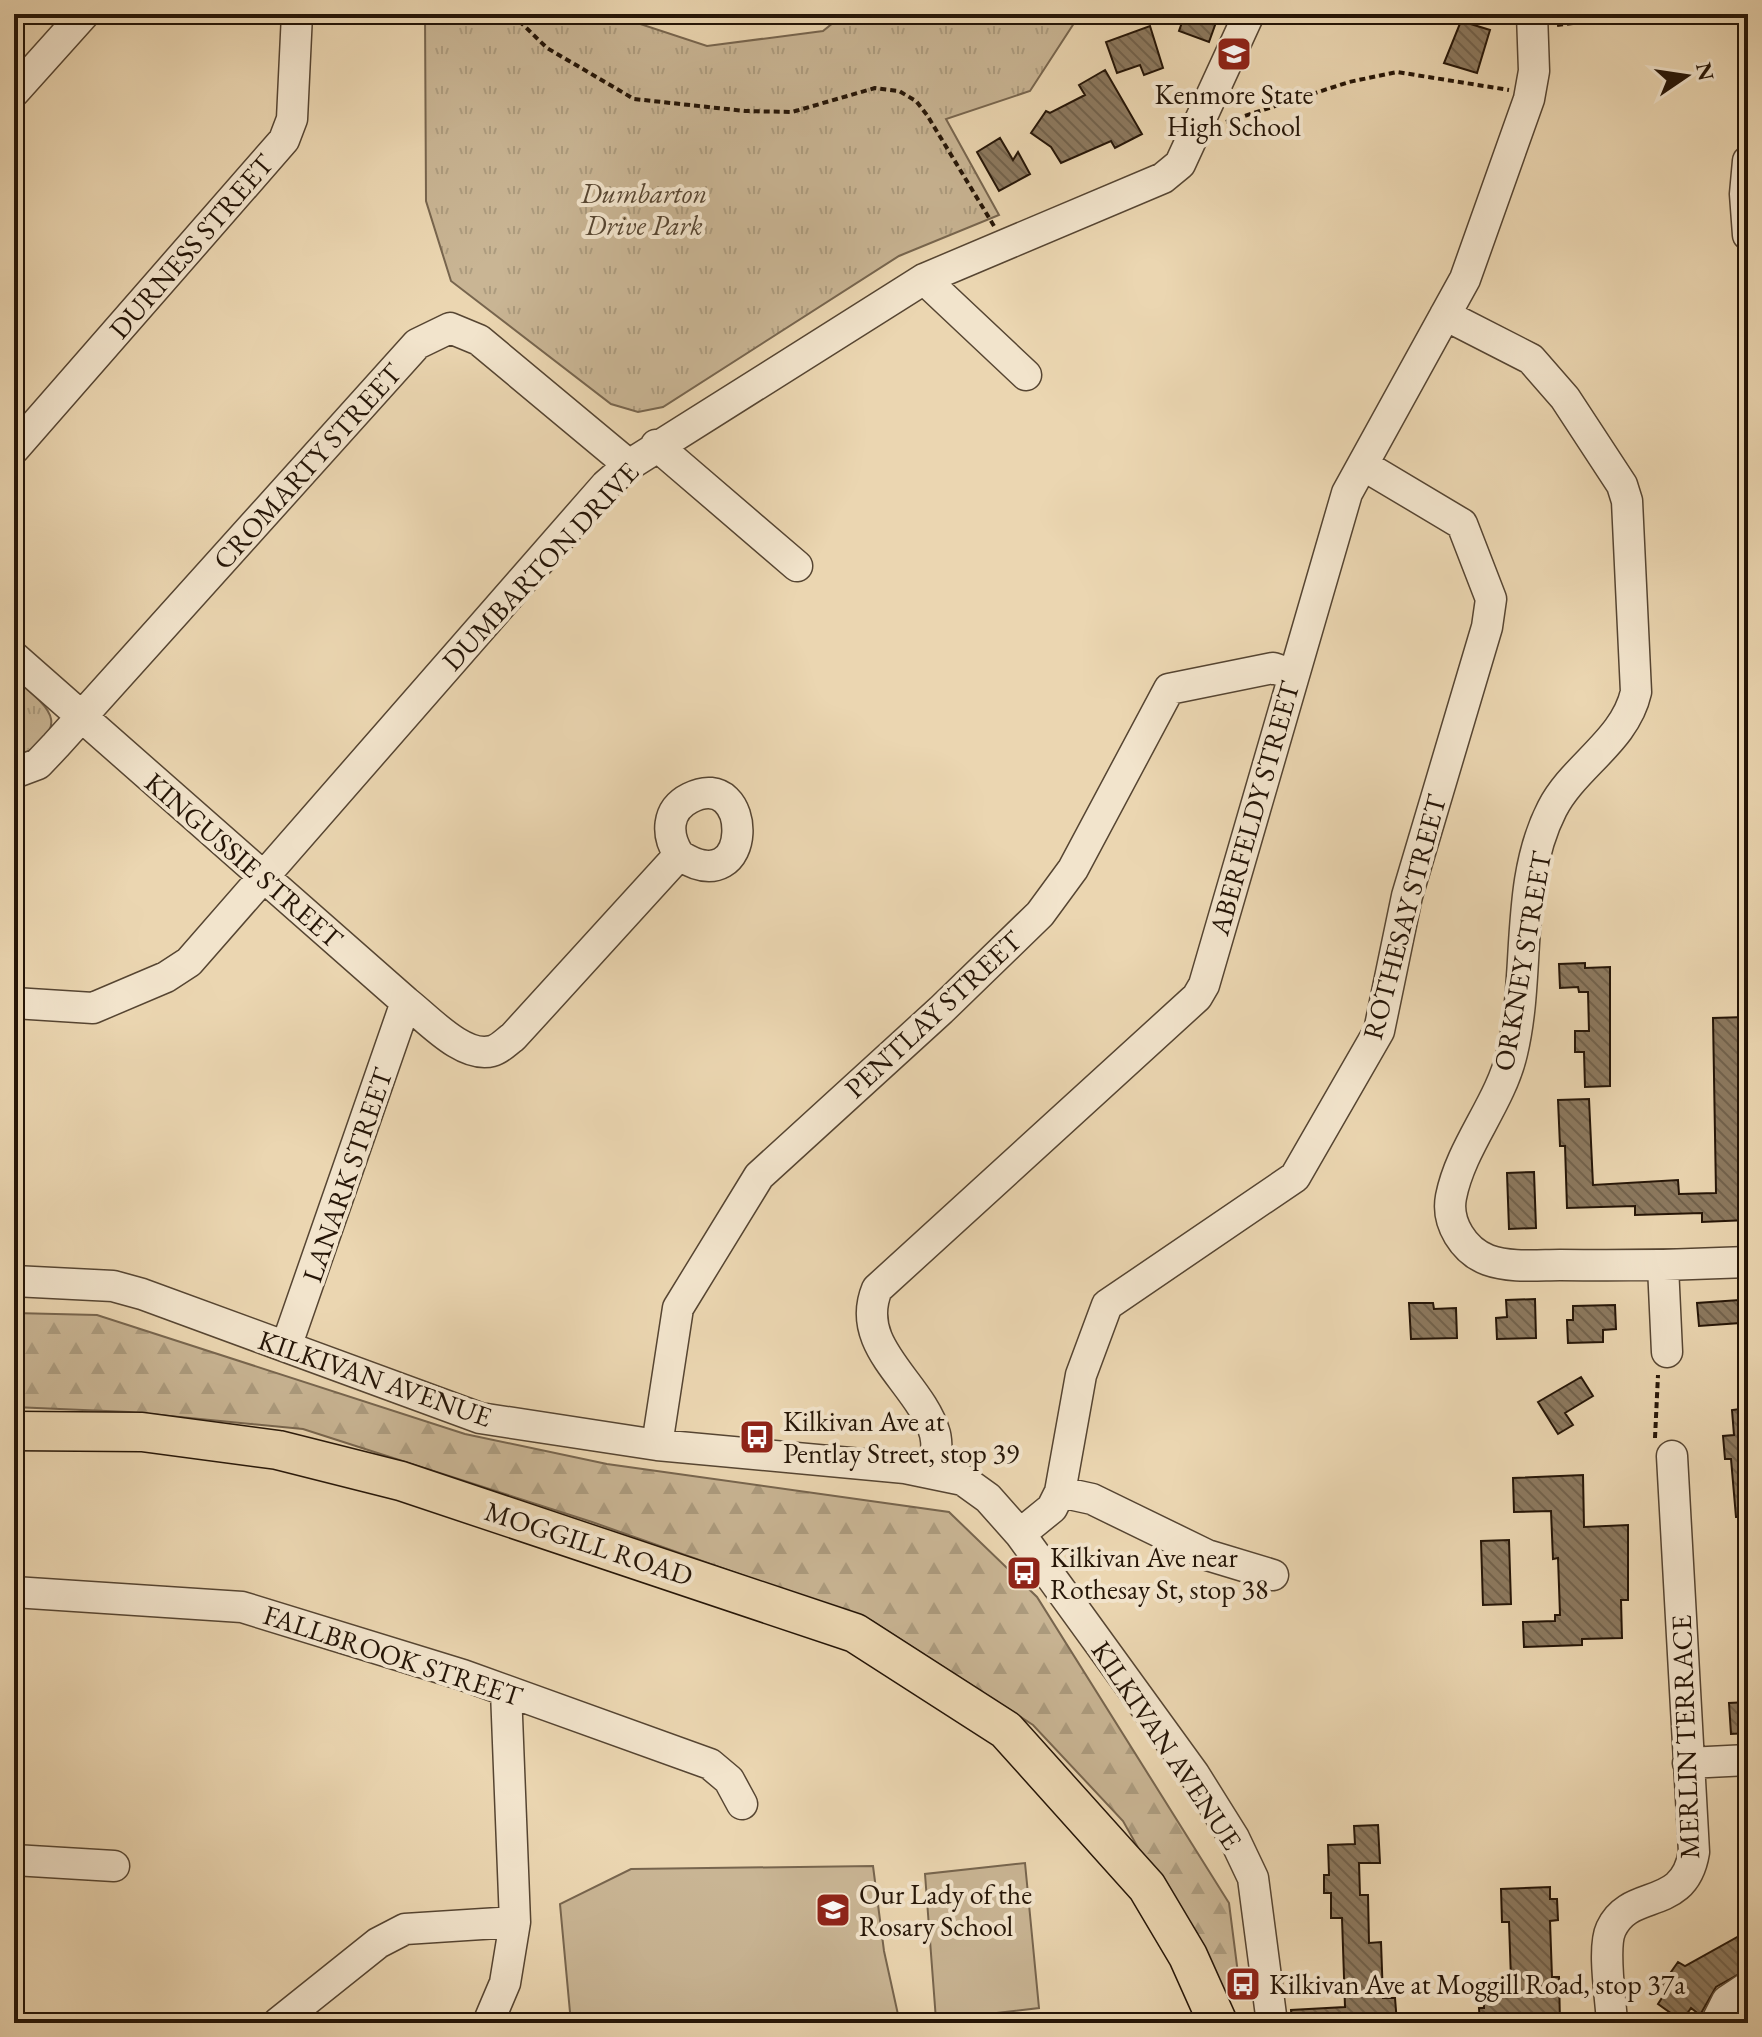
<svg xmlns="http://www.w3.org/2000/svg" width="1762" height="2037" font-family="'EB Garamond',serif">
	<defs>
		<pattern id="forest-firs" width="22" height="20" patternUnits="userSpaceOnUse" patternTransform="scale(2)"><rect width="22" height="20" fill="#c9b594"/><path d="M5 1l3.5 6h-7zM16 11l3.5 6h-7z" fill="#ac9b7e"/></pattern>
		<pattern id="park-tufts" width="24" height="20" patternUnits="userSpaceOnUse" patternTransform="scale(2)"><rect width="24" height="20" fill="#c9b594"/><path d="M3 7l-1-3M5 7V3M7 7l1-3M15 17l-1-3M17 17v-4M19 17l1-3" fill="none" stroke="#ac9b7e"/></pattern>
		<pattern id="building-back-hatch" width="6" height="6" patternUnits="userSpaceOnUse" patternTransform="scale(2)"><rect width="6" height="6" fill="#8c795f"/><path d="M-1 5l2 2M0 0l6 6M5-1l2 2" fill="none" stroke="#72624c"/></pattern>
	</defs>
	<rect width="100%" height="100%" fill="#ebd6b1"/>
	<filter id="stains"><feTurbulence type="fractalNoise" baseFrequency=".0025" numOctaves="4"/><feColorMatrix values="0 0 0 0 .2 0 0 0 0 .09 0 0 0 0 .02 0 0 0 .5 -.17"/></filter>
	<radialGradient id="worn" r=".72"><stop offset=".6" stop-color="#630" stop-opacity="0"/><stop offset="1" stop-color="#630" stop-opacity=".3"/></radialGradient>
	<path fill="url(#forest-firs)" stroke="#77654e" stroke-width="2" d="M14 1313 97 1315 465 1434 607 1464 949 1512 1037 1597 1229 1903 1241 1997 1222 1996 1123 1821 1033 1725 872 1621 592 1522 303 1429 129 1412 14 1407Z"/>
	<path fill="url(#park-tufts)" stroke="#77654e" stroke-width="2" d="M425 14H610L707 46 823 31 844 14H1080L1030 91 946 119 999 215 899 256 663 407 638 412 611 404 451 281 426 201Z
		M14 678C56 713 71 726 14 761Z"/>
	<path fill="#c9b594" stroke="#77654e" stroke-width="2" d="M1025 1863 1039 2008 936 2020 925 1874Z
		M873 1866 884 1951 899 2019 896 2023H571L560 1904 631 1869Z"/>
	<path fill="url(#building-back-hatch)" stroke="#251507" stroke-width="2" d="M1185 14H1219L1209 42 1179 31Z
		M1461 21 1490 30 1477 73 1444 63Z
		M1150 26 1163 68 1144 75 1140 65 1117 73 1106 42Z
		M1105 70 1142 134 1115 148 1111 141 1061 163 1051 147 1031 133 1046 111 1050 113 1085 95 1079 85Z
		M1000 138 1013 160 1018 152 1030 174 999 191 977 152Z
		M1585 963V968L1610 967V1086L1585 1087 1584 1052H1575V1031H1589L1588 992H1579L1578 987 1560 988 1559 964Z
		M1745 1017 1748 1220 1702 1222V1213L1635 1215V1206L1567 1208 1565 1146H1560L1558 1100 1589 1099 1593 1185 1678 1180 1679 1194 1716 1193 1713 1018Z
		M1534 1172 1536 1228 1509 1229 1507 1173Z
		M1535 1299 1536 1338 1497 1339 1496 1318 1507 1317 1506 1300Z
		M1739 1300 1740 1323 1699 1326 1697 1303Z
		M1409 1303H1433L1434 1309 1456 1308 1457 1338 1411 1339Z
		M1615 1305 1616 1329 1603 1330V1342L1568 1343 1567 1320H1573V1306Z
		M1581 1377 1593 1396 1565 1413 1573 1425 1558 1434 1538 1402Z
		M1748 1408V1517H1736L1731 1459H1725L1723 1436 1734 1435 1732 1410Z
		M1583 1475 1584 1527 1628 1525V1600H1621L1622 1638 1582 1639V1645L1524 1647 1523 1622 1555 1621V1615H1560L1558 1558 1553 1559 1551 1511 1514 1512 1513 1478Z
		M1509 1540 1511 1604 1483 1605 1481 1541Z
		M1748 1702V1733L1731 1734 1729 1703Z
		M1378 1825 1380 1863H1359L1360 1895H1368L1369 1943 1381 1942 1383 1998H1395L1397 2023H1292L1291 2010 1345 2007 1342 1918H1331V1893H1324V1875H1329L1328 1845 1355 1844 1354 1826Z
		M1550 1887V1899H1557L1558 1920 1550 1921 1552 1977H1559L1560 2023H1480L1479 2008H1484L1483 1980 1511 1979 1509 1922H1502L1501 1889Z
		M1741 1935 1742 1938 1748 1936V1969L1716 1987 1700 2015 1691 2008 1682 2021 1658 2004 1665 1993 1659 1989 1678 1962 1685 1966Z"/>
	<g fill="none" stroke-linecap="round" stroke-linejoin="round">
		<defs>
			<path id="minor" d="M14 92 84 14
				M1748 161 1745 194 1748 235
				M924 279 1026 375
				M1445 315 1531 359 1565 398 1622 485 1627 501 1636 692C1625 741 1574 766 1552 809 1514 883 1531 974 1512 1053 1500 1104 1461 1146 1451 1197 1446 1223 1464 1251 1488 1260 1510 1268 1538 1265 1560 1265 1623 1266 1685 1265 1748 1262
				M656 445 797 566
				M14 449 284 140 292 119 297 14
				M14 657 406 1002C427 1018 463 1059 492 1051 500 1049 506 1042 513 1037L679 855C666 835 666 810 690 798 754 765 756 905 679 855
				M14 773 38 764 56 745 417 344 450 328 479 340 629 465
				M14 1003 93 1008 166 977 189 962 521 582 606 485 629 465 924 279 1163 178 1180 164 1249 14
				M1663 1266 1667 1352
				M14 1281 113 1286 142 1294 480 1418 657 1445 905 1468 963 1480 988 1498 1020 1534 1194 1774 1234 1838 1253 1878 1272 2023
				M286 1347 406 1002
				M657 1445 678 1308 759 1176 941 1010 1040 914 1073 869 1169 689 1273 668 1291 674
				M935 1472C936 1460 938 1446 935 1434 920 1382 853 1347 877 1289L1197 997 1204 985 1347 493 1465 279 1529 99 1534 71 1532 14
				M1060 1492 1092 1499 1207 1555 1273 1575
				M1020 1534 1052 1508 1060 1492 1081 1375 1107 1305 1295 1177 1379 1031 1407 896 1487 627 1491 599 1462 524 1363 465
				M14 1592 242 1607 463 1675 710 1764 729 1780 742 1804
				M1688 1763 1748 1760
				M14 1860 114 1866
				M278 2023 378 1943 405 1929 515 1922
				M488 2023 505 1983 515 1922 506 1691
				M1612 2023C1611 2000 1602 1948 1611 1929 1630 1887 1684 1913 1694 1852L1672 1456
				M1716 2023 1727 2001 1748 1987"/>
			<path id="major" d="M14 1431 142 1432 278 1450 401 1481 855 1633 1006 1730 1147 1887 1188 1956 1218 2023"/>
		</defs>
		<use href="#minor" stroke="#564532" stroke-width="33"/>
		<use href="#major" stroke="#251507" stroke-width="41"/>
		<path stroke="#251507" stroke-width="4" stroke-dasharray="6 4" stroke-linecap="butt" d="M512 14 547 48 634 99 745 111 792 112 875 88 899 91 916 101 927 115 994 226
			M1557 25 1650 14
			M1226 122 1349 82 1397 72 1509 90
			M1655 1438 1658 1375"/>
		<use href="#minor" stroke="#f2e4cc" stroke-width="30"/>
		<use href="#major" stroke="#ebd6b1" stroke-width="38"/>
	</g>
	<defs>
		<symbol id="school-square" viewBox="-11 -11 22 22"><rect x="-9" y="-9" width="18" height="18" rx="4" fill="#8f2418" stroke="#f2e4cc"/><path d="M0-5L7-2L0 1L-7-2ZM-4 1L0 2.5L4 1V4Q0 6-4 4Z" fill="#fff"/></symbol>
		<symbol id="bus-square" viewBox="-11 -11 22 22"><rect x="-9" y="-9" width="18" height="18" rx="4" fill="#8f2418" stroke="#f2e4cc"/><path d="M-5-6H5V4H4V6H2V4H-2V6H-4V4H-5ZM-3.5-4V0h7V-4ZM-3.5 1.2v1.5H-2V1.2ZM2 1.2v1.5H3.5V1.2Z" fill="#fff"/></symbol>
	</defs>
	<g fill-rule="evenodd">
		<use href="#school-square" x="1214" y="34" width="40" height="40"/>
		<use href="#bus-square" x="737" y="1417" width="40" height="40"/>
		<use href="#bus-square" x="1004" y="1553" width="40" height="40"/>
		<use href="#school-square" x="813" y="1890" width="40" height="40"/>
		<use href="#bus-square" x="1223" y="1964" width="40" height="40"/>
	</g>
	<g text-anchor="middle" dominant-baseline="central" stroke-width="8" stroke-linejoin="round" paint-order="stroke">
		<g font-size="28" fill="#251507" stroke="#f2e4cc" text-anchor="start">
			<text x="1234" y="94" text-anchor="middle">Kenmore State<tspan x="1234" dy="32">High School</tspan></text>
			<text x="783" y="1421">Kilkivan Ave at<tspan x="783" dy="32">Pentlay Street, stop 39</tspan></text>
			<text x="1050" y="1557">Kilkivan Ave near<tspan x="1050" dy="32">Rothesay St, stop 38</tspan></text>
			<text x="859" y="1894">Our Lady of the<tspan x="859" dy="32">Rosary School</tspan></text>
			<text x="1269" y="1984">Kilkivan Ave at Moggill Road, stop 37a</text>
		</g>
		<g font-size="28" font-style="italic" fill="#564531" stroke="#f2e4cc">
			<text x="644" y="193">Dumbarton<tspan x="644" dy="32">Drive Park</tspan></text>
		</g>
		<g font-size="28" fill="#251507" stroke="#f2e4cc">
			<text transform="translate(191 246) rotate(-49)">DURNESS STREET</text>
			<text transform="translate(307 466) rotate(-48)">CROMARTY STREET</text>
			<text transform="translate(540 566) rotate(-47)">DUMBARTON DRIVE</text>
			<text transform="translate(1254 808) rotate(-74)">ABERFELDY STREET</text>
			<text transform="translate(244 860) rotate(41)">KINGUSSIE STREET</text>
			<text transform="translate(1404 917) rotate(-75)">ROTHESAY STREET</text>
			<text transform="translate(1522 961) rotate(-80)">ORKNEY STREET</text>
			<text transform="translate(933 1014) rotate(-43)">PENTLAY STREET</text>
			<text transform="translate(347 1175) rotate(-71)">LANARK STREET</text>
			<text transform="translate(375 1378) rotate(19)">KILKIVAN AVENUE</text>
			<text transform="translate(589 1543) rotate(18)">MOGGILL ROAD</text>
			<text transform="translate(393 1655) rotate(18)">FALLBROOK STREET</text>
			<text transform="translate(1685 1737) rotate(-92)">MERLIN TERRACE</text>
			<text transform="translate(1167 1745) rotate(56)">KILKIVAN AVENUE</text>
		</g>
	</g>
	<rect width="1762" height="2037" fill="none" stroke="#ebd6b1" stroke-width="48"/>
	<rect x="16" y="16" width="1730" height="2005" fill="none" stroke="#251507" stroke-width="4"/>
	<rect x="24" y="24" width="1714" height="1989" fill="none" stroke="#251507" stroke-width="2"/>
	<g transform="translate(1686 76) rotate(77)" stroke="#f2e4cc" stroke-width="6" paint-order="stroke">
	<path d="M0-6L14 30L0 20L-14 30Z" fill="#251507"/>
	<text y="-12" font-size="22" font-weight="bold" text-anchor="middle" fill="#251507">N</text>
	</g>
	<rect width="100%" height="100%" filter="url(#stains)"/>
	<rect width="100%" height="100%" fill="url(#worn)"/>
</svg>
